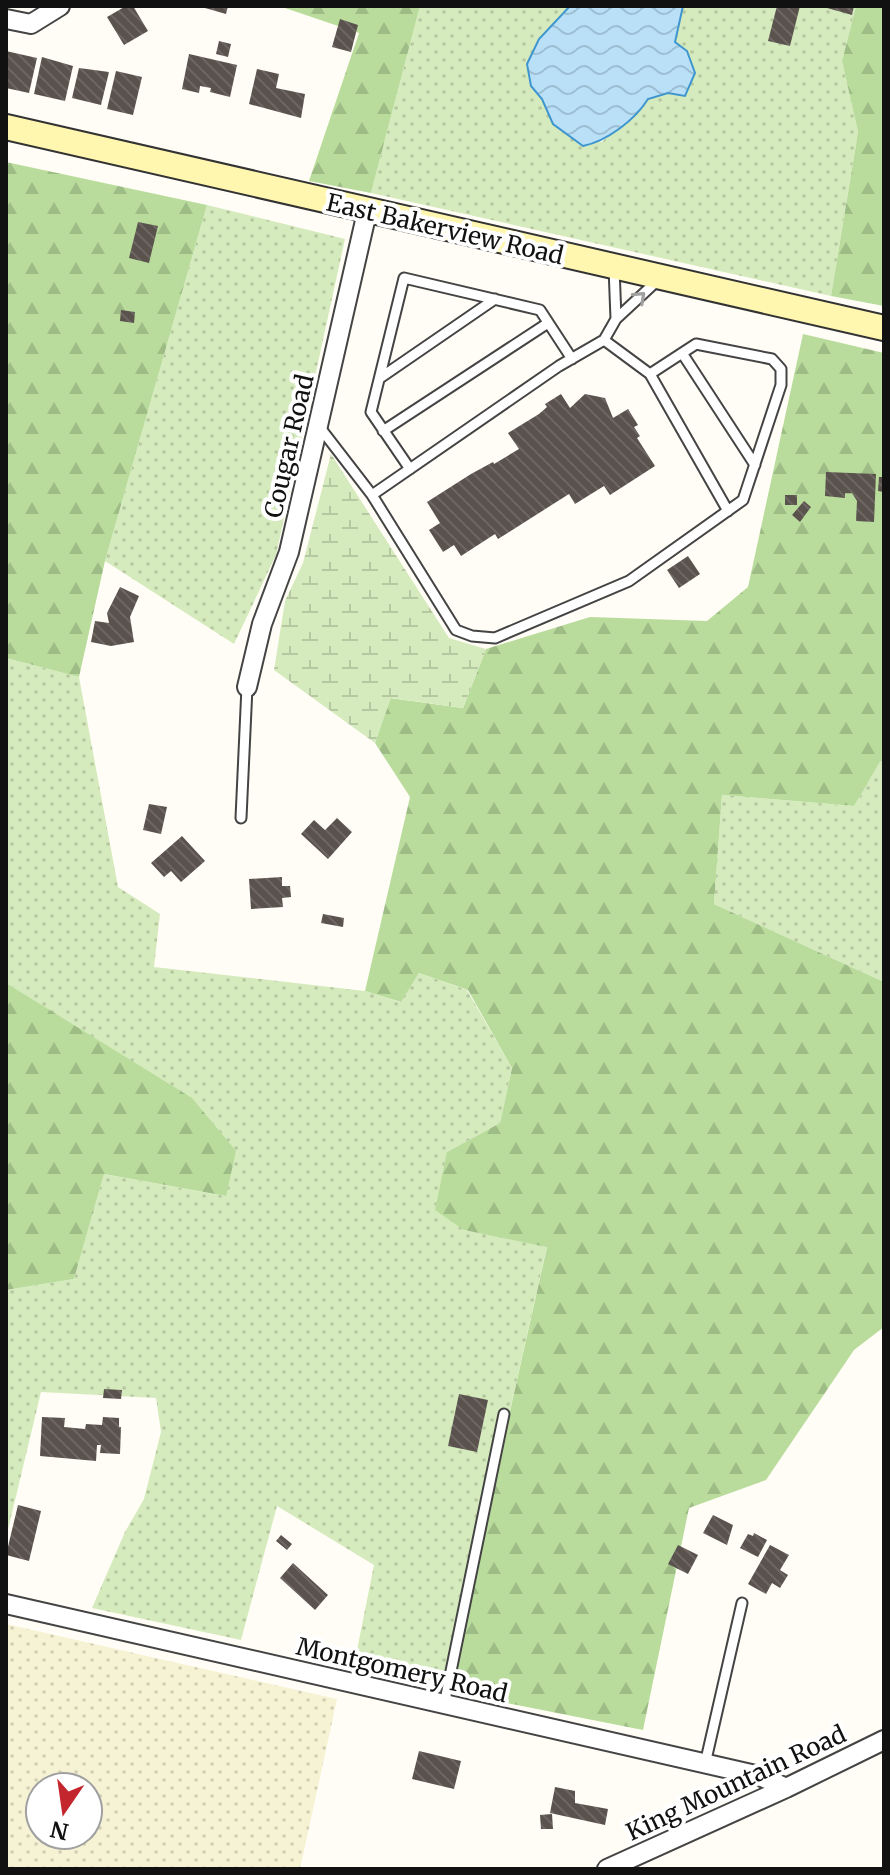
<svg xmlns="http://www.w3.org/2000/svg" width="890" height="1875" font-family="Merriweather,serif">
	<defs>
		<pattern id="farmland-dots" width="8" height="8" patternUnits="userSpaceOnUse" patternTransform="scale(2)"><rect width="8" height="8" fill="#f6f3d4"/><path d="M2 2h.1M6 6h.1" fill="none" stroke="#d2cfb5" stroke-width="1.8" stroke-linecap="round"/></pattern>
		<pattern id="grass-dots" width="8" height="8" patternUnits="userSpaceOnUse" patternTransform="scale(2)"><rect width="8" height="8" fill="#d5ebbd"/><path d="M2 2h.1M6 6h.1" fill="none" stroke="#b6c8a1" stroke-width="1.8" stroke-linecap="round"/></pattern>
		<pattern id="forest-firs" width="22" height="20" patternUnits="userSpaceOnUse" patternTransform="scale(2)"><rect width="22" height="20" fill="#b9dc9c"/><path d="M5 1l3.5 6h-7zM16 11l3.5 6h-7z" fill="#9ebc85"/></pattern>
		<pattern id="wetland-marsh" width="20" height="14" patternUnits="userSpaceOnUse" patternTransform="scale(2)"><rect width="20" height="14" fill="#d5ebbd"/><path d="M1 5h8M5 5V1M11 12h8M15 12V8" fill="none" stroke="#b6c8a1"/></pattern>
		<pattern id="water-waves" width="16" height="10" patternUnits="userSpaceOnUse" patternTransform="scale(2)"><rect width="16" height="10" fill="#b9e0f7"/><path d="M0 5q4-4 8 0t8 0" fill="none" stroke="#9ebfd3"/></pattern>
		<pattern id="building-back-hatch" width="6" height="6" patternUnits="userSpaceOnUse" patternTransform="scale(2)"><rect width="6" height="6" fill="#5a524d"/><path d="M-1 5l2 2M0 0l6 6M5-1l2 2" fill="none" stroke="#6d6662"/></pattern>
	</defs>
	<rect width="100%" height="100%" fill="#fffdf5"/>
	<path fill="url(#farmland-dots)" fill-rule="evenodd" d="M6 1624 337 1699 300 1869H6ZM40 1787H88V1835H40Z"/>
	<path fill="url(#grass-dots)" d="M420 6H570L539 39 531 86 542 99 553 124 602 142C618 126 637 118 648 99L668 93 675 42 683 6H856L842 61 858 132 831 296 371 193Z
		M207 205 345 239 276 555 234 644 105 561Z
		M6 658 79 677 118 887 160 914 154 967 365 991 400 1002 419 973 467 990 512 1068 500 1123 447 1152 464 1230 547 1246 447 1691 353 1670 374 1565 277 1506 241 1640 92 1608 125 1532 144 1499 161 1432 156 1398 41 1392 6 1538V1290L74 1279 104 1174 225 1196 78 1030 6 983Z
		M884 760V982L714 904 722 795 854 806 880 762Z"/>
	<path fill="url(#forest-firs)" d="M279 6H420L371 193 309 181 359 33Z
		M856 6H884V306L831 296 858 132 842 61Z
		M6 162 207 205 105 561 79 677 6 658Z
		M803 334 884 353V760L880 762 854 806 722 795 714 904 884 982V1327L854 1350 766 1480 689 1508 643 1730 447 1691 547 1247 464 1230 435 1210 447 1152 500 1123 512 1068 468 990 419 973 401 1002 365 991 410 797 375 743 390 698 463 708 486 649 590 617 707 621 748 587Z
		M6 983 192 1098 236 1151 226 1196 104 1174 74 1279 6 1290Z"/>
	<path fill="url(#wetland-marsh)" d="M331 454 449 638 486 649 463 708 391 698 375 743 274 670 285 601 303 563Z"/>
	<path fill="url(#water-waves)" stroke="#3f96cf" stroke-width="2" d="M570 6H683L675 42 687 51 695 73 685 96 668 93 648 99C635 120 607 141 583 146L553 124 542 99 531 86 527 64 539 39Z"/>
	<path fill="url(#building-back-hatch)" d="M126 6H133L148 31 124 45 107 17Z
		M198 6H228L226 14Z
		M777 6H800L790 46 768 41Z
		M820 6H854L852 15Z
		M340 19 358 25 351 52 332 47Z
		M219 41 231 44 228 57 216 54Z
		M6 51 37 58 29 93 6 88Z
		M189 54 237 65 230 97 210 92 211 88 200 86 199 93 182 89Z
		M42 57 73 66 65 101 34 94Z
		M79 68 109 72 101 105 72 98Z
		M257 69 279 74 276 88 305 94 301 118 249 104Z
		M116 71 142 77 133 115 107 109Z
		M138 222 158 226 149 263 129 258Z
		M121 310 135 312 134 323 120 321Z
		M561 394 570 408 585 394 605 398 613 418 628 409 638 425 634 427 640 436 637 438 655 466 610 495 604 486 575 504 569 494 498 539 495 534 461 556 454 545 443 552 429 530 440 523 427 502 471 474 493 462 494 464 519 449 508 433 539 414 547 407 545 404Z
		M826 472 876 474 874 522 856 521 857 501 852 493H845V498L825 496Z
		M879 477H884V492L878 491Z
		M785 495H797V505H785Z
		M804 501 811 507 800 522 792 515Z
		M688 556 700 574 679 588 667 570Z
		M120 587 139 596 130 617 134 642 111 646 91 642 95 621 109 623 107 613Z
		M149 804 167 807 161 834 143 830Z
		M337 818 352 832 328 859 301 834 314 820 325 830Z
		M182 836 205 861 181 882 171 871 164 877 151 863Z
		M282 877V886H290L291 897 282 898 283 907 251 909 249 879Z
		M323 914 344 918 343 927 321 923Z
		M104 1389 122 1390 121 1399 103 1398Z
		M459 1394 488 1400 477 1452 448 1446Z
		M42 1417 65 1418 64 1427 85 1429 86 1424 102 1425 103 1417 119 1418V1427H121L120 1454 100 1453 101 1445H97L96 1461 40 1456Z
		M18 1505 41 1511 29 1561 6 1555Z
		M713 1515 733 1525 727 1545 703 1533Z
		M754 1533 767 1540 758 1557 740 1548 748 1534 753 1536Z
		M281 1535 292 1544 287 1550 276 1541Z
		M678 1545 698 1555 688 1574 668 1564Z
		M770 1545 789 1555 780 1570 788 1575 780 1588 772 1583 766 1594 748 1584Z
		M293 1563 328 1595 315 1610 280 1578Z
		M419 1751 461 1761 454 1789 412 1779Z
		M555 1787 575 1791V1803L608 1809 605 1825 550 1813Z
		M552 1814 553 1829H541L540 1815Z"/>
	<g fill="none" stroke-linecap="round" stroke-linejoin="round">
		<defs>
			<path id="lane" d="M614 267 616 319 658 280
				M682 353 755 465
				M650 374 728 511
				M380 378 495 299
				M318 425 372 495 559 366 604 340 616 319
				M383 431 548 323
				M410 469 371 412 404 278 540 310 572 359
				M372 495 456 630 472 636 495 638 629 581 743 500 781 385V369L772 359 696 344 650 374 604 340
				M241 818 247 687
				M444 1705 504 1414
				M705 1764 742 1603"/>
			<path id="street" d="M6 19 31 24 60 6
				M247 687 262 624 289 552 367 212
				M6 1604 760 1776 786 1788
				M607 1869 786 1788 884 1740"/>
			<path id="secondary" d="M6 127 884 328"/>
		</defs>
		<use href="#lane" stroke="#444" stroke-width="13"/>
		<use href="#street" stroke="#444" stroke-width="22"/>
		<use href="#secondary" stroke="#333" stroke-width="28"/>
		<use href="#lane" stroke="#fff" stroke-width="9"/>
		<use href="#street" stroke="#fff" stroke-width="18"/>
		<use href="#secondary" stroke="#fff6b0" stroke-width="24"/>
	</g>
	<defs><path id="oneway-chevron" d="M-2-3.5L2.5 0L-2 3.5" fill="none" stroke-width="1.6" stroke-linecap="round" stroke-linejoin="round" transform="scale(2)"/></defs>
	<use stroke="#a0a0a0" href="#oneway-chevron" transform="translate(640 297) rotate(-43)"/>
	<g text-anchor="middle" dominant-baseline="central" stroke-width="8" stroke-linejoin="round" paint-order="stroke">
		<g font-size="24" fill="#111" stroke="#fff">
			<text transform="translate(445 229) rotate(13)">East Bakerview Road</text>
			<text transform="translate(289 446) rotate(-77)">Cougar Road</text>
			<text transform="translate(402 1670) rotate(13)">Montgomery Road</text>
			<text transform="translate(736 1783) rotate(-25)">King Mountain Road</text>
		</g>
	</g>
	<rect width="890" height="1875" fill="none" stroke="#111111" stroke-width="16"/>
	<g transform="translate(64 1811) rotate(193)"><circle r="38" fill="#ffffff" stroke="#a0a0a0" stroke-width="2"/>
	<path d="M0-6L14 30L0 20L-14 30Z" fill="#c4262e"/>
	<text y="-12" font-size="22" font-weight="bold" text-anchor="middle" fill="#111111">N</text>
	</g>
</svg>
